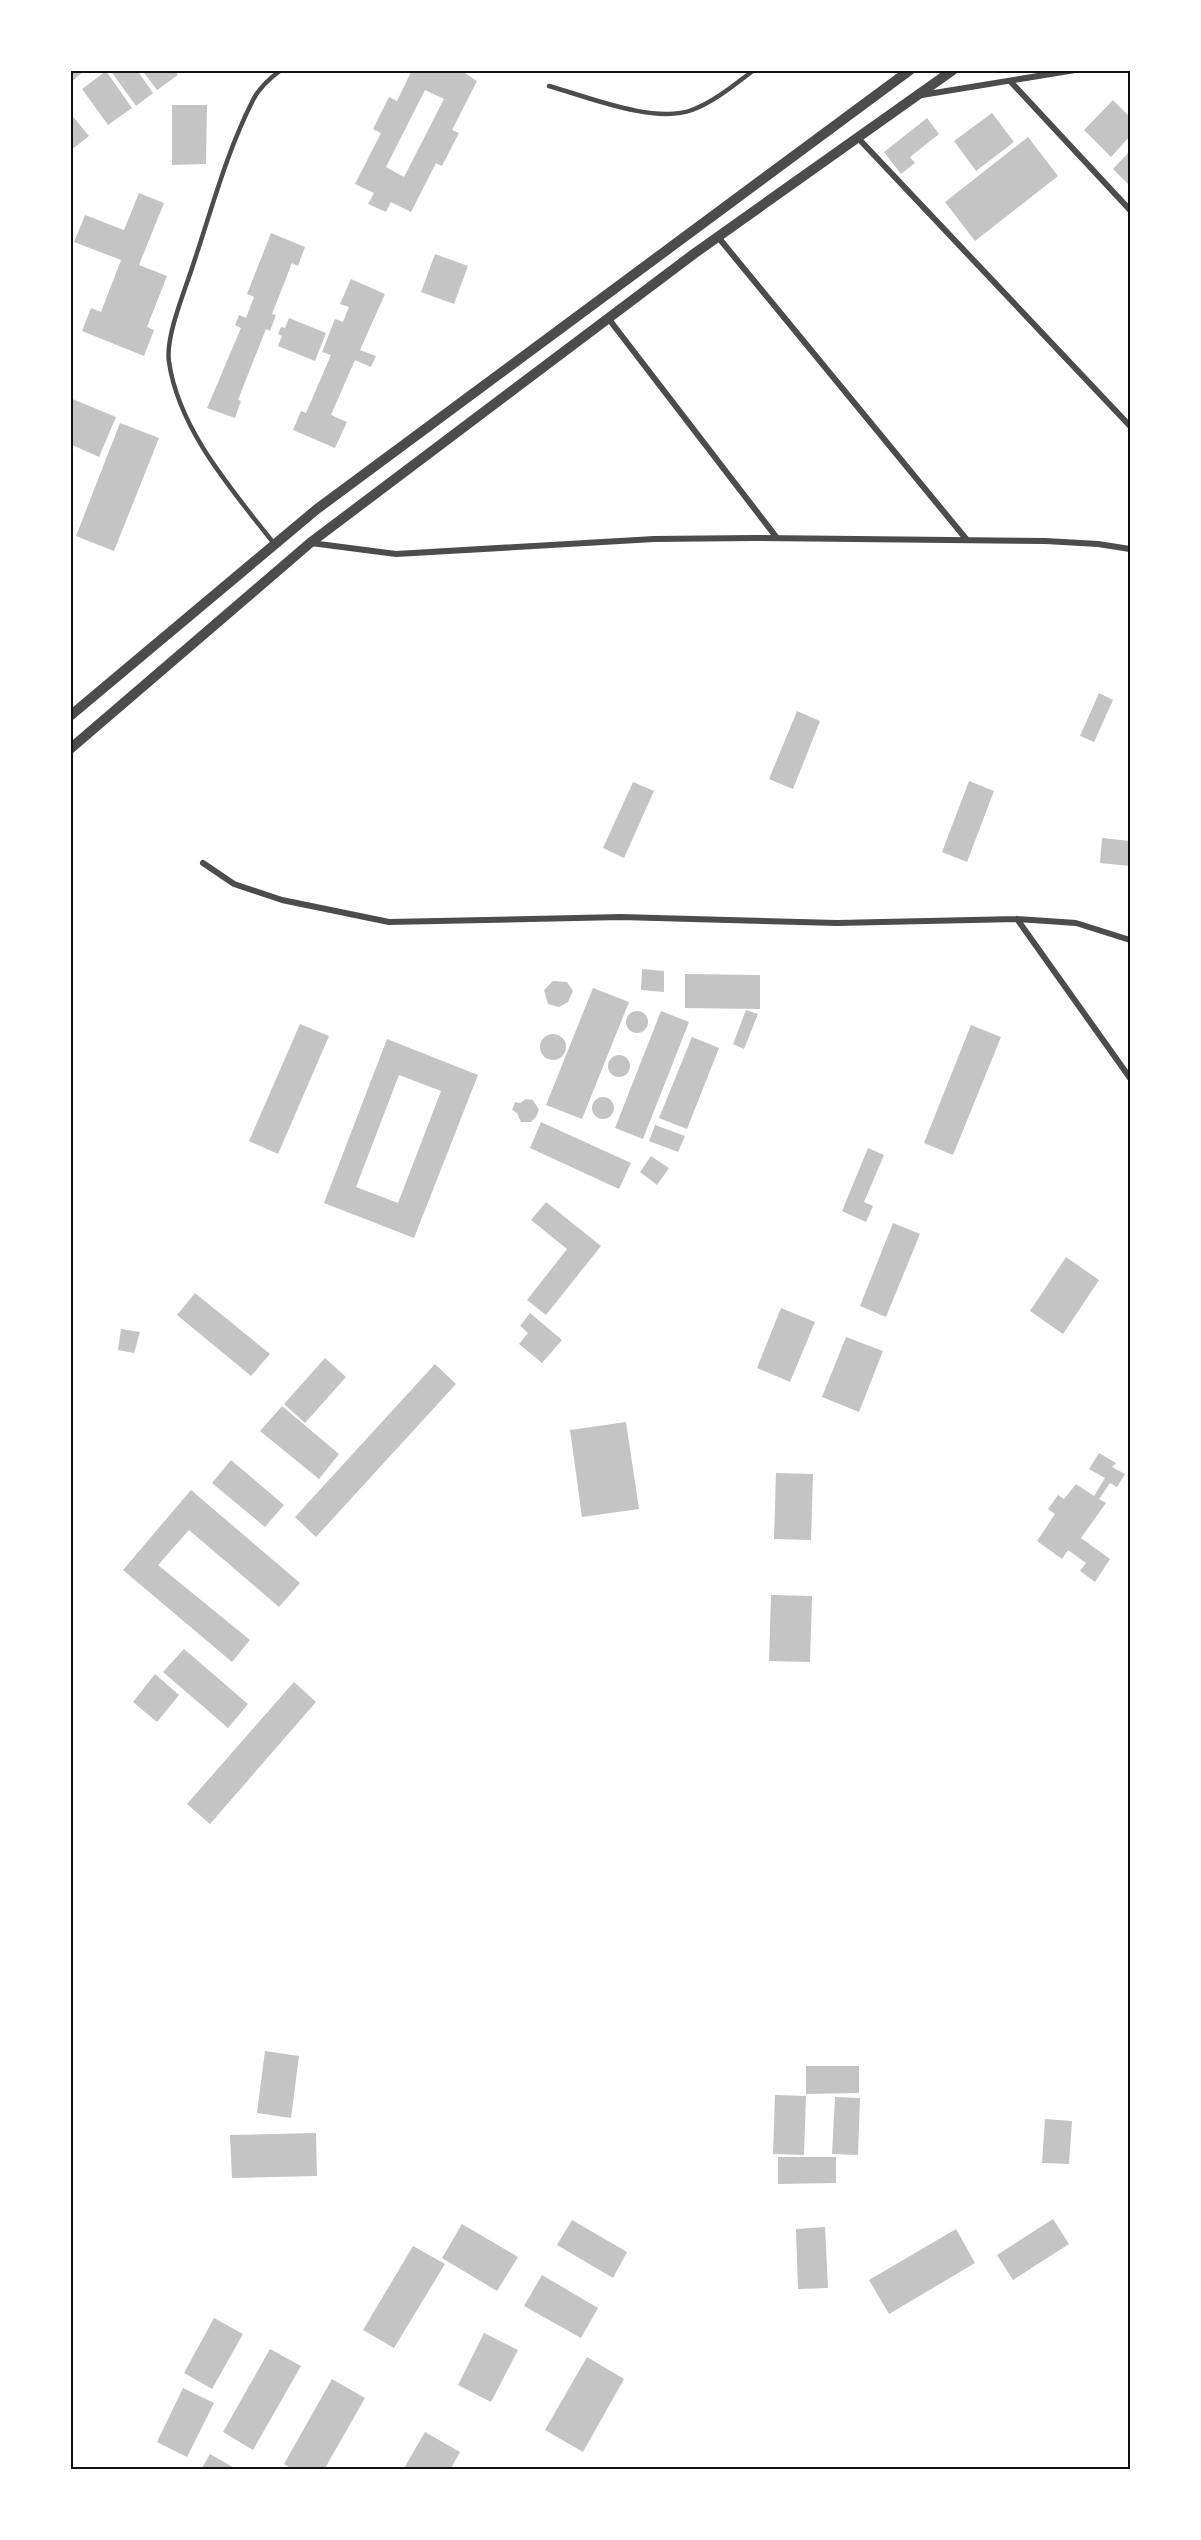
<svg xmlns="http://www.w3.org/2000/svg" width="1201" height="2540" font-family="Barlow,sans-serif">
	<rect width="100%" height="100%" fill="#fff"/>
	<path fill="#c4c4c4" fill-rule="evenodd" d="M70 70H85L70 83Z
		M110 70H137L153 93 136 106Z
		M142 70H174L178 75 157 90Z
		M412 70H460L477 81 452 130 459 133 442 166 436 163 411 212 391 202 386 212 368 204 374 193 355 184 381 133 373 129 389 97 397 101ZM425 90 444 99 404 177 386 167Z
		M106 71 132 108 108 125 82 89Z
		M1113 100 1130 117V136L1111 157 1084 130Z
		M172 105H207L206 164 172 165Z
		M70 113 89 136 70 151Z
		M992 113 1014 142 976 171 954 141Z
		M927 118 939 134 910 157 915 163 901 174 884 152Z
		M1028 137 1058 176 975 241 945 202Z
		M1130 151V186L1113 169Z
		M139 193 164 203 139 265 167 276 147 327 154 330 144 356 82 331 91 308 101 312 121 260 74 242 85 215 124 230Z
		M271 233 305 247 298 266 292 263 272 314 276 315 270 331 266 329 238 400 241 401 235 418 207 408 241 328 235 325 239 315 246 318 254 297 247 294Z
		M435 254 468 266 454 304 421 292Z
		M351 279 385 294 360 350 376 356 371 367 355 360 331 415 347 422 335 448 293 430 301 411 306 413 331 355 322 352 335 319 343 322 349 307 340 304Z
		M289 318 326 333 315 361 278 346 282 336 278 334 281 327 285 328Z
		M70 398 116 417 99 457 70 444Z
		M120 423 159 438 114 551 76 536Z
		M1099 693 1113 700 1094 742 1080 736Z
		M797 711 820 721 793 789 769 779Z
		M969 781 994 791 967 862 942 852Z
		M633 782 654 791 624 858 603 848Z
		M1102 838 1130 841V866L1100 863Z
		M642 969 664 971V992L641 990Z
		M685 974 760 975V1009L685 1008Z
		M553 981 567 982 573 991 568 1002 559 1007 548 1004 544 990Z
		M593 988 629 1002 582 1119 546 1105Z
		M746 1010 758 1014 744 1049 733 1044Z
		M661 1011 689 1022 643 1139 615 1128Z
		M626 1022a11 11 0 1 1 22 0a11 11 0 1 1-22 0Z
		M300 1024 329 1036 278 1154 249 1141Z
		M971 1025 1001 1037 953 1155 924 1143Z
		M540 1047a13 13 0 1 1 26 0a13 13 0 1 1-26 0Z
		M692 1037 719 1048 687 1129 659 1118Z
		M387 1039 478 1075 414 1238 324 1203ZM399 1075 441 1091 398 1203 356 1187Z
		M608 1066a11 11 0 1 1 22 0a11 11 0 1 1-22 0Z
		M592 1108a11 11 0 1 1 22 0a11 11 0 1 1-22 0Z
		M526 1099 533 1100 539 1110 536 1117 531 1122H521L517 1113 512 1110 515 1102 520 1103Z
		M541 1122 631 1163 619 1189 530 1148Z
		M655 1125 685 1136 678 1152 649 1141Z
		M868 1148 884 1155 864 1202 873 1206 866 1222 842 1211Z
		M651 1156 669 1168 657 1185 640 1172Z
		M546 1202 601 1246 546 1315 527 1300 567 1249 531 1220Z
		M893 1223 920 1234 886 1317 860 1306Z
		M1066 1257 1099 1280 1063 1334 1030 1311Z
		M195 1293 270 1354 251 1376 177 1315Z
		M781 1308 815 1322 790 1382 757 1368Z
		M530 1313 562 1340 542 1363 519 1344 528 1333 520 1326Z
		M121 1329 140 1332 134 1353 118 1350Z
		M846 1337 883 1351 859 1412 822 1397Z
		M325 1358 346 1377 305 1423 284 1404Z
		M435 1364 456 1384 316 1537 295 1517Z
		M282 1406 339 1454 319 1479 260 1431Z
		M626 1422 639 1509 582 1517 570 1430Z
		M1099 1453 1116 1463 1112 1467 1125 1474 1117 1487 1110 1483 1099 1499 1106 1503 1081 1538 1110 1559 1095 1582 1080 1571 1086 1563 1068 1550 1062 1559 1037 1541 1055 1514 1048 1509 1058 1495 1064 1499 1076 1484 1094 1496 1105 1478 1089 1469Z
		M231 1460 284 1505 265 1527 212 1483Z
		M776 1473 813 1474 811 1540 774 1539Z
		M191 1490 300 1583 279 1607 189 1530 158 1565 250 1640 232 1662 123 1570Z
		M771 1595 812 1596 810 1662 769 1661Z
		M184 1649 248 1704 228 1728 163 1672Z
		M155 1674 179 1695 157 1722 133 1702Z
		M294 1682 316 1702 210 1824 187 1804Z
		M265 2051 299 2056 291 2118 257 2113Z
		M806 2066H859V2093L806 2094Z
		M775 2095 806 2096 804 2155 773 2154Z
		M835 2097 860 2098 858 2155 832 2154Z
		M1045 2119 1072 2121 1069 2164 1042 2163Z
		M316 2133 317 2176 232 2178 230 2135Z
		M778 2157H836V2183L778 2184Z
		M1053 2219 1069 2244 1013 2280 997 2255Z
		M572 2220 627 2252 613 2278 557 2245Z
		M462 2224 518 2257 497 2291 442 2258Z
		M825 2227 828 2288 798 2289 796 2229Z
		M956 2229 975 2263 889 2314 869 2280Z
		M413 2246 445 2264 394 2348 363 2330Z
		M542 2275 598 2308 581 2338 524 2306Z
		M214 2318 243 2334 212 2389 184 2373Z
		M484 2333 518 2350 491 2402 458 2385Z
		M270 2349 301 2366 253 2450 223 2432Z
		M587 2357 624 2379 583 2452 545 2430Z
		M332 2379 365 2398 324 2470H294L284 2464Z
		M183 2388 214 2403 187 2457 157 2442Z
		M425 2432 460 2452 450 2470H403Z
		M210 2454 238 2470H201Z"/>
	<g fill="none" stroke-linecap="round" stroke-linejoin="round">
		<path stroke="#4c4c4c" stroke-width="4.5" d="M549 86C588 97 654 124 692 110 714 102 734 85 754 70
			M275 545C234 492 179 431 169 362 165 336 186 288 194 262 212 208 227 151 253 100 259 88 270 78 281 70"/>
		<path stroke="#4c4c4c" stroke-width="6" d="M1010 81 1130 210
			M922 95 1075 70
			M858 138 1130 426
			M718 237 967 540
			M608 318 777 538
			M311 543 396 554 654 539 752 538 1045 541 1098 544 1130 549
			M203 863 234 884 282 900 389 922 621 917 837 923 1017 919 1076 923 1130 940
			M1017 919 1130 1078"/>
		<path stroke="#4c4c4c" stroke-width="10" d="M70 716 317 509 910 70
			M70 749 310 543 695 253 953 70"/>
	</g>
	<rect width="1201" height="2540" fill="none" stroke="#ffffff" stroke-width="144"/>
	<rect x="72" y="72" width="1057" height="2396" fill="none" stroke="#111" stroke-width="2"/>
</svg>
